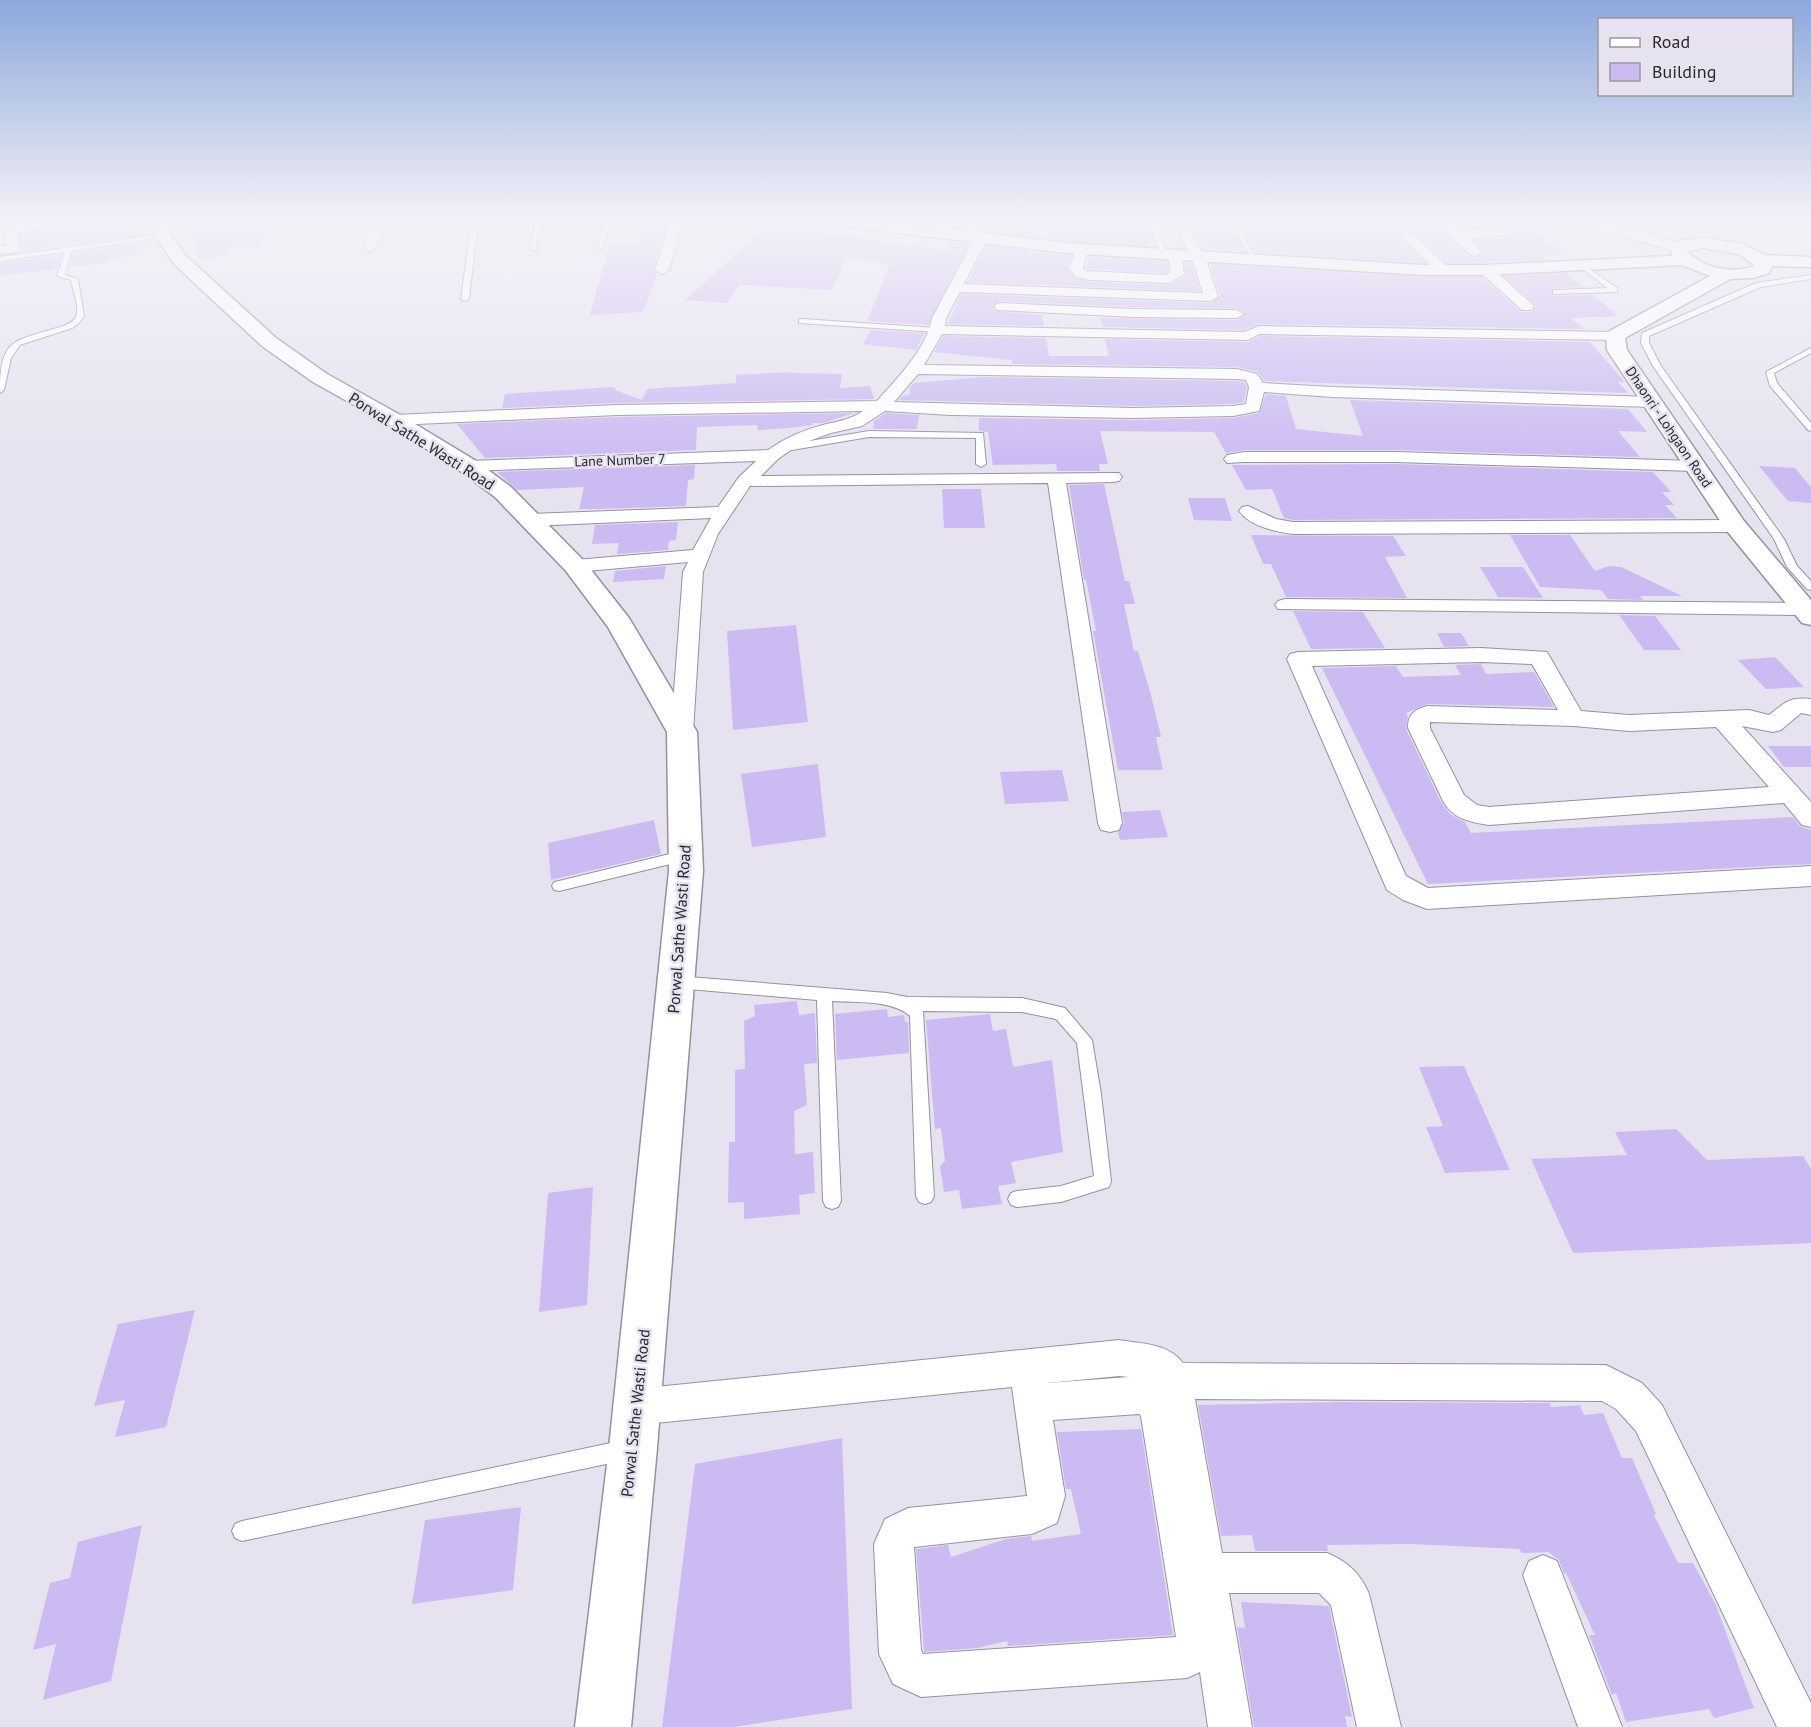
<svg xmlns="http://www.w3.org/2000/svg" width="1811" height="1727" font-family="'PT Sans',sans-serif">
	<rect width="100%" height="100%" fill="#e6e2f0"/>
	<path fill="#ccbbf2" d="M120 219H145L146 234 20 252V234L74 228 75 232 120 224Z
		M647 219H670L653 269 657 274 643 312 590 315 610 242 640 241Z
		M981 219H1017L1038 222 1043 225 1148 228 1150 246 1066 241 981 231Z
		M1207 219H1225L1245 252 1204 249 1187 221Z
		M1236 219H1360L1362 222 1426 220 1437 229H1440L1469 257 1476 258 1484 252 1473 240 1507 237 1515 232 1509 226 1524 225 1566 254 1542 256 1547 260 1447 263 1415 232 1410 231 1402 235 1401 238 1425 263 1255 252Z
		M240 223V226L269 223 259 246 227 248 229 255 198 259 190 226Z
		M768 225 949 250 948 241 969 244 928 325 867 321 890 264 846 258 832 290 739 285 727 303 685 300Z
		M146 242 141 255 107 259 105 263 70 267 74 253Z
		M986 246 1071 256 1067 269 1076 279 1089 282 1169 285 1185 276V263H1191L1200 291 968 282Z
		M62 255 57 269 0 275V263Z
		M1088 257 1167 261 1168 271 1165 273 1087 269Z
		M1210 264 1423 277H1482L1522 312H1532L1536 306 1505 276 1566 273 1583 287 1553 288 1551 296 1593 295 1618 316 1571 318 1584 329 1259 324 1244 330 1103 327 1101 318 1237 320 1246 313 1237 308 1134 307 1001 301 992 306 994 311 1042 315 1044 326 948 324 961 294 1211 303 1220 296Z
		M871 330 925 333 916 350 863 344Z
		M943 336 1046 338 1049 356H1109L1105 339 1249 342 1260 336 1590 342 1625 382H1618L1628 393 1264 381 1258 372 1237 367 1012 364V360L934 352Z
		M791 372 790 373 842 374 840 388 870 386 874 399 617 403 502 408 505 394 615 387V390L642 400 647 389 736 383V375Z
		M984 377 1237 381 1244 382 1247 387 1244 402 1233 404 1132 406 899 400 902 396 910 394V387L914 383Z
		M1266 394 1286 396 1296 429 1363 436 1350 400 1628 409 1647 432 1618 431 1640 457 1395 450H1244L1226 453 1214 432 1100 431 1108 464H1099L1100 471H1057L1056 464 993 465 988 432 979 431V418L1132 420 1233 418 1259 413Z
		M854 413 823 423H812L813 425 789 428 758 430 757 425 697 427 696 450 485 458 457 424 617 417Z
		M886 413 919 415 917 429H873L874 421Z
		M1395 464 1653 472 1671 492H1662L1674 505H1665L1677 518 1293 520 1284 518 1272 489 1246 490 1232 465Z
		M695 465 694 479 688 480 686 506 598 509H579L584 487 517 490 497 472Z
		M1759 466 1795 468 1811 487V503L1788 501Z
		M1104 484 1125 581H1129L1135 604H1124L1134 651H1138L1151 695 1161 737H1156L1163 770H1118L1093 631H1096L1086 580H1084L1069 485Z
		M942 489H981L985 528H944Z
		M1188 498H1225L1232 521 1194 520Z
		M678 522 676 540 669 541 668 550 617 554 619 543 592 544 595 525Z
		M1251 535 1393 536 1406 556 1385 557 1407 598 1286 597 1271 564H1263Z
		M1510 535H1570L1595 571 1609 566 1621 567 1682 596H1640L1643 600 1608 599 1601 590 1540 587Z
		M666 566 664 579 613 582 615 571Z
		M1480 567H1523L1543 598 1498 597Z
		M1293 611 1363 612 1385 648 1311 649Z
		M1619 615 1655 616 1681 650H1644Z
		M796 625 808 722 733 730 727 631Z
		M1437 633H1461L1469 646 1444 647Z
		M1775 657 1804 687 1766 689 1738 660Z
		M1481 664 1486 674 1534 672 1554 707 1427 704 1406 713 1408 717 1406 729 1441 802 1450 814 1465 822 1471 833 1793 817 1800 826 1811 830V864L1428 884 1322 668 1396 666 1403 677 1461 675 1455 665Z
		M1768 746H1811V767H1784Z
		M818 764 826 837 752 847 741 774Z
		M1062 770 1069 801 1005 804 1000 772Z
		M1160 810 1168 837 1120 840 1118 833 1124 823 1122 812Z
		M654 820 661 854 551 880 548 843Z
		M797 1001 799 1015 815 1013V1015L817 1063 804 1064 807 1105 794 1111 795 1154 813 1152 815 1193 799 1195 800 1214 744 1219V1202L728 1203 729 1142H735V1070L745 1069 744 1021 755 1016 754 1005Z
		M887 1009 888 1017 904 1015 905 1022H908L909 1053 837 1060 835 1014Z
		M990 1014 993 1031 1006 1029 1013 1067 1052 1060 1063 1152 1011 1162 1016 1183 998 1186 1002 1204 962 1209 959 1190 944 1192 940 1166 945 1161 941 1128 935 1129 926 1020Z
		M1464 1066 1510 1170 1445 1173 1426 1127 1443 1126 1419 1067Z
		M1676 1129 1707 1160 1803 1156 1811 1169V1243L1573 1253 1531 1159 1627 1155 1615 1132Z
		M593 1187 587 1305 539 1312 548 1193Z
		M195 1310 166 1427 115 1437 125 1400 94 1406 118 1324Z
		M1340 1402 1550 1403 1551 1407 1580 1405 1584 1415 1603 1413 1622 1458H1632L1656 1514 1654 1515 1678 1563H1693L1715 1603 1754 1708 1714 1718 1709 1709 1626 1722 1616 1693 1612 1695 1589 1635H1595L1566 1573 1564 1574 1559 1560 1548 1552 1522 1553 1519 1549 1410 1544 1327 1545 1328 1551H1255L1252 1535 1221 1536 1198 1405Z
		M1141 1429 1173 1635 1008 1646 1007 1641 977 1648 924 1652 916 1549 948 1545 951 1557 1006 1539 1031 1536 1032 1541 1081 1534 1071 1489H1066L1057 1432Z
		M842 1438 852 1709 733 1727H662L695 1464Z
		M521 1507 513 1590 412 1604 425 1520Z
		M142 1525 111 1681 43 1700 56 1644 33 1650 50 1583 70 1578 78 1542Z
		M1241 1602 1329 1606 1352 1717 1345 1716 1347 1727H1254L1237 1627 1245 1628Z"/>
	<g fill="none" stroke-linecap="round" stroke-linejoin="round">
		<defs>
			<path id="lane" d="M472 219H478L469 299 465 301 461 299Z
				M535 219H541L536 249 533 251 530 249Z
				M605 219H611L603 248 600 250 597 248Z
				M695 219H701L699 224H695Z
				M1042 219 1155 223 1167 254 1164 256 1161 254 1150 226 1043 223 1040 221Z
				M1227 219H1233L1257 260H1253Z
				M163 234 165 237 72 251 65 275 78 279 84 316 79 323 72 328 20 345 11 358 4 390 0 393C0 336 14 342 60 327 66 325 73 323 76 317 80 307 73 291 71 280L57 276 65 252 0 261V257Z
				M1581 263 1617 288V292L1553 294V290H1556L1607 288 1579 266Z
				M1811 275V279L1761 287 1649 336V343L1661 366 1784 539 1797 566 1811 581V590L1807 589 1787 567 1774 539 1653 366 1641 343 1642 333 1756 283Z
				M802 319 937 328 941 330 937 332 799 323V319Z
				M1811 348V353L1774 373 1777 383 1811 423V431L1808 430 1770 386 1766 372Z
				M869 431 983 433 986 464 981 467 976 464V438L869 437 780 452 776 449 780 446Z
				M686 850 691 851 693 855 691 859 559 891 554 890 552 886 554 882 559 881Z
				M676 976 887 993 907 997 1022 998 1065 1008 1092 1040 1101 1094 1111 1181 1109 1187 1061 1202 1017 1207 1011 1205 1008 1199 1011 1193 1017 1191 1061 1186 1094 1176 1077 1043 1056 1019 1022 1012 923 1011 934 1196 931 1202 925 1204 919 1202 916 1196 910 1016C891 999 855 1003 832 1001L841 1201 838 1207 832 1209 826 1207 823 1201 817 1000 676 988 671 986 669 982 671 978Z
				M625 1440 632 1443 635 1450 632 1457 625 1460 242 1541 235 1538 232 1531 235 1524 242 1521Z"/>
			<path id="street" d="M63 219H105L99 223 18 232V252L0 254V246H6V233L0 234V226Z
				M375 219H387L376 248 370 252 364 248Z
				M672 219H684L669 270 662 274 655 270Z
				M902 219H914L907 233 903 234 897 230Z
				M967 219H979L978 236H985L987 239 964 284 1203 293 1191 256 1175 226 1181 222 1185 223 1205 256 1218 297 1211 301 960 292 946 318 945 326 1244 332 1259 326 1615 332 1622 336 1615 340 1259 334 1249 340 942 334 924 365 1237 369 1257 374 1263 383 1332 387 1652 397 1660 402 1652 407 1332 397 1264 392 1259 411 1233 416 1132 418 951 415 885 411 862 426 831 433 798 445 778 459 761 476 1119 473 1122 477 1119 481 1113 482 1066 483 1122 823 1119 830 1110 832 1101 830 1098 823 1048 483 750 486 718 534 703 572 693 732 690 738 682 740 674 738 671 732 683 572 688 562 575 572 568 570 565 566 568 562 575 560 693 550 711 518 530 526 523 524 521 520 523 516 530 514 718 507 739 477 756 461 468 471 462 470 459 466 462 462 468 461 768 450C785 438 803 430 823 425 838 421 850 420 863 411L617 415 395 425 387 420 395 415 617 405 877 401C898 377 926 350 932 318L973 241 966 238ZM918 374 1237 379 1246 380 1249 387 1246 404 1233 406 1132 408 894 402Z
				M1433 219H1447L1460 231 1507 227 1513 231 1507 235 1468 238 1482 252 1476 256 1471 255Z
				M1582 219H1599L1684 245 1685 248 1679 252 1674 251 1605 231Z
				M1409 233 1413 234 1448 267 1450 270 1448 273H1438L1405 240 1403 237Z
				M1082 245 1088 249 1083 268 1086 271 1166 275 1170 272 1169 254 1175 250 1181 254 1184 274 1169 283 1089 280 1076 277 1069 268 1076 249Z
				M1486 266 1491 267 1532 304 1534 307 1532 310H1522L1481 273 1479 270Z
				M1001 303 1134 309 1237 310 1244 314 1237 318 1134 317 996 310 994 307 996 304Z
				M1244 452H1395L1695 461 1701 462 1704 466 1701 470 1695 471 1395 462H1244L1227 463 1224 459 1227 455Z
				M1248 506 1276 519 1293 522 1735 520 1742 522 1744 526 1742 530 1735 532 1293 534C1274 531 1251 527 1239 511L1242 507Z
				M1285 599 1802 603 1809 605 1811 611 1802 615 1278 609 1275 605 1278 601Z
				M1481 648 1547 652 1581 711 1629 715 1749 710 1769 715C1786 702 1789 697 1811 699V715L1801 713 1781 730 1773 732 1742 726 1811 802V827L1802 825 1784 803 1489 825C1470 822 1453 819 1443 801L1408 728C1408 714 1414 710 1427 706L1558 710 1532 664 1481 662 1312 666 1406 876 1428 888 1811 866V886L1427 909 1403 900 1387 890 1287 659 1290 654 1298 652ZM1430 722 1574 726 1629 731 1716 727 1769 787 1489 807 1477 805 1464 795 1430 728Z
				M1119 1340C1142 1344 1168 1343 1183 1363L1606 1365 1642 1383 1662 1405 1811 1703V1727H1777L1636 1431 1616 1409 1602 1401 1195 1399 1222 1553H1327C1347 1561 1361 1574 1369 1594L1401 1727H1357L1331 1605 1319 1593H1229L1252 1727H1208L1200 1672 1187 1678 921 1697 893 1684 879 1654 874 1544 885 1519 908 1508 1027 1496 1012 1387 636 1425 623 1420 618 1407 623 1394 636 1389ZM1119 1376 1129 1377 1047 1383ZM1139 1414 1141 1416 1176 1637 923 1654 921 1650 914 1547 1032 1534 1057 1523 1065 1496 1053 1420Z
				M1543 1555 1557 1561 1622 1727H1578L1523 1575 1529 1561Z"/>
			<path id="secondary" d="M154 219H170L167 225 171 236 186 256 276 338 327 374 402 416 476 461 511 487 584 561 629 618 697 732 703 871 657 1448 631 1727H575L609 1448 669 871 667 732 608 627 566 571 495 497 460 471 388 424 313 382 262 346 174 264 155 236 151 225Z
				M327 219H385C378 226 334 226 327 219Z
				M813 219H864L1066 243 1423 265H1486L1672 256 1671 248 1678 241 1704 238 1743 244 1764 255 1811 257V267L1772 266 1769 273 1753 278 1730 279 1625 338 1627 350 1744 521 1811 600V625L1802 623 1727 531 1607 350 1606 336 1608 332 1710 276 1682 265 1486 275H1423L1066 253 821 224ZM1704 248 1739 254 1755 266C1733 274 1703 269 1687 251Z"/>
		</defs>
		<use href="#lane" stroke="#95929f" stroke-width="2"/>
		<use href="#street" stroke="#95929f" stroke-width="2"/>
		<use href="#secondary" stroke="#95929f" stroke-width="3"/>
		<use href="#lane" fill="#fff" fill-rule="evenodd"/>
		<use href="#street" fill="#fff" fill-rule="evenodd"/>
		<use href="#secondary" fill="#fff" fill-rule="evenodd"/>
	</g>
	<linearGradient id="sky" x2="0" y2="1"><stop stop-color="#8da8dc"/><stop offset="0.48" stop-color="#f4f2f8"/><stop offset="1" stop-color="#f4f2f8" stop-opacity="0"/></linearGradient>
	<rect width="1811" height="461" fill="url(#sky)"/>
	<g text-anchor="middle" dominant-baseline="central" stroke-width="5" stroke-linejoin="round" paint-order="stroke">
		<g font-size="14" fill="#29282d" stroke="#e6e2f0">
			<text transform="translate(1669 427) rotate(56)">Dhaonri - Lohgaon Road</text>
			<text transform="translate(620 460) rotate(-2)">Lane Number 7</text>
		</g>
		<g font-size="16" fill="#29282d" stroke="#e6e2f0">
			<text transform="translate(422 441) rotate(32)">Porwal Sathe Wasti Road</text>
			<text transform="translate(679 929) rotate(-86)">Porwal Sathe Wasti Road</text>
			<text transform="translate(635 1413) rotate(-84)">Porwal Sathe Wasti Road</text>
		</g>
	</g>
	<rect x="1598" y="18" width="195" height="78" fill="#e6e2f0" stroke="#9a98a2" stroke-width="1.5"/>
	<rect x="1610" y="38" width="30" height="9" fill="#ffffff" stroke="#9a98a2" stroke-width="1.5"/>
	<text x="1652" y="48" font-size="18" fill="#29282d">Road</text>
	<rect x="1610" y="63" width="30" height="18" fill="#ccbbf2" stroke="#9a98a2" stroke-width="1.5"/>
	<text x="1652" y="78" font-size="18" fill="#29282d">Building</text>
</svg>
